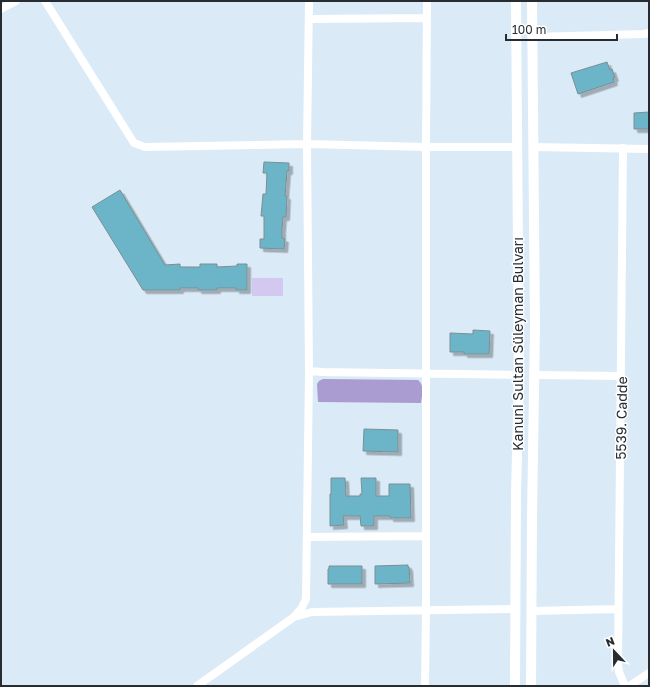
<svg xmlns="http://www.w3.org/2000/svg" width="650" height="687" font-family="'Golos Text',sans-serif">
	<defs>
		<filter id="shadow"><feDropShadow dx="3.5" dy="3.5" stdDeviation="0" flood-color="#0004"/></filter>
	</defs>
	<rect width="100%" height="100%" fill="#daeaf7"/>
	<path fill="#d3c9f0" d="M252 278H283V296H252Z"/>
	<path fill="#aa9bd1" d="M323 379 418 380C425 385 422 396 421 403L318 402 317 384 319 381Z"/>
	<path fill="#6cb5c8" stroke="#7a8e93" filter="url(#shadow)" d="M607 62 610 70 612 69 615 78H613L614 82 578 94 571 73Z
		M649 112V129H634V113Z
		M264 162 289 163V171H287L285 196H287L286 217H283L282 229V238L285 239 284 249 260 248V239H264V216H261L263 194H266L267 173H263Z
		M120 190 165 265 180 264V267H200V264H217V267L237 266V264H247V290H236V288H217V290H198V288H180V290H143L92 207Z
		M473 330 490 331 489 354H464V352H450V333L473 334Z
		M364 429 398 430V452L363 451Z
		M331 478H345L346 496H360V494H362L361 478H376V496H389V484H410L411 518H390V516H374V526H361L360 516H343L344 525 330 526V494H331Z
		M408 565V567H409L410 583 375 584V566Z
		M329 566H362V584H328V569H329Z"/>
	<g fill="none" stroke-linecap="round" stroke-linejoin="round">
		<path stroke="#fff" stroke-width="8" d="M45 1 134 143 145 147 307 144 426 147H516
			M1 9 16 1
			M309 19 426 18
			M532 37 644 34 649 33
			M533 147 649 149
			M623 148 618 664 619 672 625 686
			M309 371 322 372 519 375
			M535 375 621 376
			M307 537 426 536
			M532 611 618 609
			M294 617 301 609 306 599 309 371 307 144 309 1
			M197 686 294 617 312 612 515 609
			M425 686 426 610V147L427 1
			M629 686 649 673"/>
		<path stroke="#fff" stroke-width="10" d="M515 686 516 494 519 375 516 1
			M531 686 532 517 535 327 532 1"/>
	</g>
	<g text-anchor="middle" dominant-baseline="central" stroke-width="3" stroke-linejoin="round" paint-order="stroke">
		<g font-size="14" fill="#262c31" stroke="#fff">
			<text transform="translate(517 344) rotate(-90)">Kanuni Sultan Süleyman Bulvarı</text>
			<text transform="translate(621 418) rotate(-89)">5539. Cadde</text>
		</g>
	</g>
	<rect width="650" height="687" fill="none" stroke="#262c31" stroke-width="4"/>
	<g transform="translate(614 651) rotate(338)" stroke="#ffffff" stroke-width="3" paint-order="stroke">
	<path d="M0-3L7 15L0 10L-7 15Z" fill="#262c31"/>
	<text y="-6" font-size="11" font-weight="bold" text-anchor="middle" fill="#262c31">N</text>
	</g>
	<path d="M506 34v6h111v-6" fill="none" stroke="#262c31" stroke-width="2"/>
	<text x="512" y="34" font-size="12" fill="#262c31" stroke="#ffffff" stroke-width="3" paint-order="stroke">100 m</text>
</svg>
